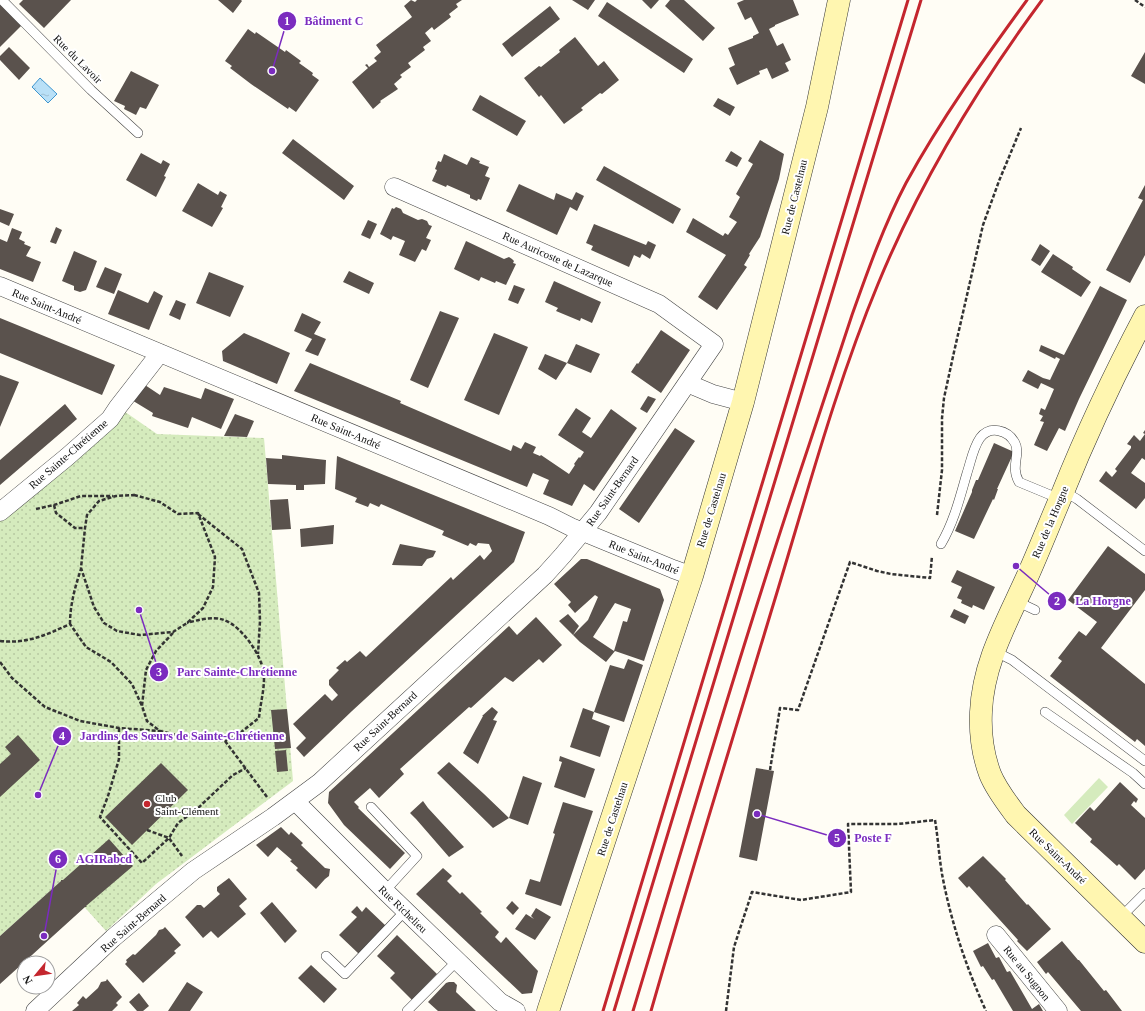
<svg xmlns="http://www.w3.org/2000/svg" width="1145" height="1011" font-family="'Times New Roman',serif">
	<defs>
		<pattern id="park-dots" width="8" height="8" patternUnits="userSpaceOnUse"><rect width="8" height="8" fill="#d5ebbd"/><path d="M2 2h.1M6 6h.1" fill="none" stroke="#b6c8a1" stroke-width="1.8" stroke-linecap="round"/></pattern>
		<pattern id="water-ripples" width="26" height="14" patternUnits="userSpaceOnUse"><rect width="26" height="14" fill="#b9e0f7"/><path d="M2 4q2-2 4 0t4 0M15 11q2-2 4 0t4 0" fill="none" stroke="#9ebfd3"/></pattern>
	</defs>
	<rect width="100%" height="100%" fill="#fffdf5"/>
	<path fill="#d5ebbd" d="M1099 778 1108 787 1072 824 1064 815Z"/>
	<path fill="url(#park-dots)" d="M118 407 157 434 264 438 293 781 156 884 106 931 61 881 0 936V512Z"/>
	<path fill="url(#water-ripples)" stroke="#3f96cf" d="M40 78 57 94 48 103 32 87Z"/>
	<path fill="#5a524d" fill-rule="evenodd" d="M23 0H71L44 28 19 4Z
		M218 0H241L242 1 233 13Z
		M411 0 415 2 417 0H462L456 4 458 7 449 14 451 17 434 30 432 27 425 33 431 41 423 47 425 50 408 63 411 67 400 75 402 77 394 84 398 89 380 101 381 102 373 109 352 82 368 68 365 65 367 64 369 67 377 61 374 58 381 52 376 45 412 17 404 6Z
		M572 0H595L588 10Z
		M642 0H659L651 9Z
		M670 0H684L715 28 703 41 665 6Z
		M744 0H793L799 15 775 25V26L769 29 777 46 783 43 791 60 785 63 789 71 772 79 767 68 759 71 760 74 737 85 729 68 735 65 728 48 753 38V36L759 33 751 17 745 20 737 3Z
		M0 2 22 25 0 47Z
		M607 2 693 59 684 73 598 16Z
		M550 6 560 19 512 57 502 44Z
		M248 29 255 34 256 32 285 52 286 50 301 61 299 63 313 73 312 75 319 80 296 112 289 107 288 109 251 84 230 68 232 66 225 61Z
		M575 37 598 66 604 61 619 80 602 94 600 93 581 108 583 110 564 124 541 95 539 97 524 78 539 66 541 67 560 52 559 50Z
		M9 47 30 68 19 80 0 60V56Z
		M1145 52V84L1131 76Z
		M131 71 159 85 146 109 140 107 136 115 124 109 125 106 114 101Z
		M480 95 526 121 517 136 472 110Z
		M718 98 735 107 730 116 713 106Z
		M293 139 354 186 344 200 282 153Z
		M760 140 784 154 779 179 760 237 749 254 750 255 744 265 747 267 717 310 698 297 726 255 686 232 693 218 723 236 725 233 728 235 737 222 729 217 740 197 736 194 753 164 748 161Z
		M731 151 742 158 737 167 725 161Z
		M141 153 161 164 163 160 170 164 164 176 166 177 156 197 126 180Z
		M444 154 467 165 471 157 480 161 479 163 489 167 485 176 490 178 481 200 478 199 477 201 470 198V195L447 185 446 187 432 181 437 170 435 169 438 161 441 162Z
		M604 166 681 209 673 224 596 180Z
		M198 183 218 195 220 191 227 195 221 207 223 208 212 227 182 211Z
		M519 184 554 200 556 193 572 200 576 192 584 196 577 211 570 207 557 235 506 211Z
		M1145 185V255L1130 283 1106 270 1143 200 1138 198Z
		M396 207 401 209 403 213 418 220 422 219 427 221 429 225 432 226 426 238 431 240 426 251 422 249 415 262 399 255 405 241 393 236 391 240 380 234 392 208 394 209Z
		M0 209 14 214 9 226 0 222Z
		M368 220 377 224 370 239 361 235Z
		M594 224 646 245 648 241 656 245 650 259 642 254 640 258 634 255 629 267 591 250 593 246 586 243Z
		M56 227 62 230 56 244 50 242Z
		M12 228 22 232 19 239 25 242 24 244 31 247 26 256 41 262 33 282 0 269V239L7 242Z
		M466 241 504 259 509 257 512 259 514 261 513 263 516 264 506 285 496 281 495 283 481 277 479 281 454 269Z
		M1040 244 1050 251 1040 266 1031 260Z
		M74 251 97 261 86 290 80 292 74 290V286L62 281Z
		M1053 254 1073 267 1072 269 1091 282 1081 297 1041 272Z
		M105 267 122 274 114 294 96 287Z
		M349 271 374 283 369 294 343 282Z
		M209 272 244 286 230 317 196 303Z
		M554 281 601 302 592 323 581 318 580 321 556 311 558 308 545 302Z
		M514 285 525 289 518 304 508 300Z
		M1100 286 1127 300 1079 399 1065 431 1059 428 1047 451 1034 445 1044 422 1040 421 1043 416 1039 414 1041 408 1045 410 1054 389 1041 383 1038 389 1022 381 1028 370 1043 378 1050 380 1060 359 1056 357 1055 359 1039 351 1041 345 1064 355Z
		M118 290 148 303 154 291 163 296 149 330 108 314Z
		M176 300 186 304 180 320 169 315Z
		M440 311 459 318 428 388 410 380Z
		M302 313 321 322 314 334 326 339 318 356 305 351 312 339 294 331Z
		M0 318 115 365 102 395 0 353Z
		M661 330 690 350 661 393 631 372 637 363 638 364Z
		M244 333 290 353 277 384 223 361 222 351Z
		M494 333 528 347 499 415 464 400Z
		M576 344 600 354 591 373 567 363Z
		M545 354 567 363 556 380 538 369Z
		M310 363 401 401 400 403 511 451 513 445 521 449 525 442 536 447 533 453 540 456 541 455 569 474 575 465 574 464 579 457 580 458 584 452 558 435 576 408 591 418 582 432 591 438 611 409 637 428 594 491 584 484 572 506 543 494 549 480 533 473 527 487 294 391Z
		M0 375 19 382 0 427Z
		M142 383 160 395 164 387 201 399 205 388 234 399 221 429 192 417 188 428 152 416 153 413 130 399Z
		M648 396 656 399 647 413 640 409Z
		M65 404 77 419 0 485V460Z
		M235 414 254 421 247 437 224 436Z
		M675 428 695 441 639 523 619 509Z
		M1145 430V460L1142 458 1131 473 1145 483V498L1136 509 1099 481 1106 471 1112 477 1117 471 1115 469 1131 448V446L1127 444 1134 435 1140 441 1145 434 1143 433Z
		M994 443 1014 452 997 489H998L994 500 993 499 974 539 955 531 972 492V490L976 480H978Z
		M282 455 326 460 325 484 304 485V490H296V485L268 484 266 458 282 459Z
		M337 456 525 532 514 562 352 711 304 757 296 748 306 738 293 724 325 694 332 701 338 695 329 685V680L339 670 336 668 345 660 347 662 360 651 366 657 451 577 453 580 480 555 484 560 492 551 489 544 478 543 476 546 470 543 468 546 442 535 444 531 381 504 379 507 370 503 368 507 355 502 357 498 335 489Z
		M288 499 291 529 272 530 270 500Z
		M334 525 333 544 301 547 300 529Z
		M400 544 436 551 433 557 427 559 422 566 392 565Z
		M1108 546 1145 574V590L1101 648 1145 684V746L1137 739 1135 742 1050 676 1062 661 1058 658 1079 631 1086 636 1097 622 1068 600Z
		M581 559H587L660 589 664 600 644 661 615 651 606 662 580 642 573 635 588 620 598 597 595 595 575 613 568 605 571 602 554 584ZM615 603 631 609 627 622 623 621 614 651 593 637Z
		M957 570 995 587 984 610 973 605 972 608 961 603 962 600 957 598 962 587 951 582Z
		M954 609 969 616 965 624 950 617Z
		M568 614 579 626 573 635 559 621Z
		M536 617 562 645 543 663 539 659 513 682 505 677 471 708 469 707 400 769 404 774 379 798 370 788 354 802 359 807 358 808 405 853 390 869 344 825 328 803 329 792 509 626 517 635Z
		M628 659 643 665 624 722 594 712 592 719 610 726 600 757 570 747 583 708 594 712 610 665 624 669Z
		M492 707 498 712 493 720 497 721 478 764 463 753 483 716H482Z
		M287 709 291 748 275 749 271 710Z
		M18 735 40 760 0 797V764L11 754 5 747Z
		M286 750 288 771 277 772 275 751Z
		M560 756 595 769 585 798 554 787 562 762 559 761Z
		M449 762 484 794 509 818 493 828 437 773Z
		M161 763 188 790 132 845 105 817Z
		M756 768 774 771 757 861 739 857Z
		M523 776 542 783 528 825 509 818Z
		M1120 782 1138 799 1136 803 1134 801 1131 805 1145 818V869L1135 880 1119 864 1117 866 1096 847 1090 842 1092 839 1075 823 1090 807 1094 811Z
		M423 801 428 808 464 847 449 857 416 819 410 813Z
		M563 802 593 811 561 906 525 894 530 879 540 882 555 834 553 833Z
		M281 827 289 835 291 832 303 843 301 845 325 868 330 869 329 876 325 879 316 889 296 870 298 868 290 861 292 860 277 847 268 857 256 845Z
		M109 839 133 866 86 906 87 907H85L0 984V936L61 881V880H63Z
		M983 856 1006 879 1005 880 1027 905 1028 904 1051 929 1027 951 1017 941 1018 940 969 886 967 888 958 878Z
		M443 868 452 876 447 881 460 894 462 892 482 912 480 913 499 932 495 937 501 943 506 937 538 971 532 993 522 994 416 894Z
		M229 878 247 899 239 906 246 914 218 938 211 931 203 938 185 917 197 905H201L204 908 220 894 217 891V887Z
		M512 901 519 908 513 915 506 908Z
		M272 902 297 931 285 943 260 913Z
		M357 906 362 912 366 907 386 926 359 954 339 935 357 917 351 912Z
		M536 908 551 917 535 940 515 929 526 914 534 919 531 916Z
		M165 927 181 945 174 951 176 953 143 983 125 964 127 962 126 960 133 954 135 955 156 935 159 930 163 929Z
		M397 935 437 974 412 1000 390 978 395 973 377 956Z
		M1062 941 1078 960H1079L1104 991 1106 990 1122 1011H1081L1048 972 1046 974 1037 962Z
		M988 943 996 958 999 957 1007 972 1010 971 1032 1009 1039 1004 1043 1011H1013L994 979 992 980 983 966 981 967 973 951Z
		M311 965 337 989 324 1003 298 978Z
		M107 979 122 997 116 1003 118 1005 112 1011H72L79 1005 77 1003 83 996 86 999 98 988 101 982 106 981Z
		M187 982 203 992 190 1011H168Z
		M449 982H454L457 985 456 992 476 1011H438L428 1002 446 983Z
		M139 993 149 1006 143 1011H137L129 1002Z"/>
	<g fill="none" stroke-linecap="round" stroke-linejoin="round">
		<defs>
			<path id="lane" d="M2 0 91 90 138 133
				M1063 491 1077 499 1145 551
				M941 544C954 522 960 497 967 473 971 461 973 448 980 438 990 425 1008 430 1015 443 1021 454 1010 466 1019 482L1060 499
				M1016 601 1035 610
				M994 651 1012 660 1145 761
				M1045 712 1133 773 1145 784
				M371 807 417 856 385 891
				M1121 917 1145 893
				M326 956 345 974 405 911
				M407 1011 457 961"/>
			<path id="street" d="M0 286 549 516 571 527 673 569 692 576
				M687 383 713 394 743 402
				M0 512 67 457 110 419 118 407 160 353
				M295 801 385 891 500 1002 516 1011
				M996 935 1058 1011
				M35 1011 113 938 193 871 273 817 319 783 545 575 563 555 598 513 714 344 659 304 394 187"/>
			<path id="secondary" d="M1145 316C1115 373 1087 432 1063 492 1051 520 1040 548 1028 575 1008 620 983 662 981 712 980 732 983 755 990 774 996 789 1007 803 1016 815L1145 942
				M548 1011 692 576 743 402 817 107 839 0"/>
		</defs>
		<use href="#lane" stroke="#444" stroke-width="10"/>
		<use href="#street" stroke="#444" stroke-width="19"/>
		<use href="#secondary" stroke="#333" stroke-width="23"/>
		<path stroke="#333" stroke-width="2.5" stroke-dasharray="4 2" stroke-linecap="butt" d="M1135 0 1145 7
			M134 495 160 502 178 514 198 513 215 557 213 587 203 608 187 623 173 632 140 635 117 631 104 623 94 607 81 568 85 528 87 515 99 501 116 496Z
			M54 505 56 513 75 528H85
			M36 509 54 505 81 496H113
			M198 514 242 549 259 593 260 621 258 654
			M937 515 942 470V418L944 398 954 352 983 225 999 181 1021 128
			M70 624C70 605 75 587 81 569
			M173 633 156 651 146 670 142 706 147 721 160 731 180 736 225 741 240 733 259 718C260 705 264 692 264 678 265 659 242 626 224 620 214 616 197 620 187 623
			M0 641C27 644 46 635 70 624L86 647 111 662 132 684 142 706
			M0 662 12 678 45 707 80 721 119 728 160 731
			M119 728V759L108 796 100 817 142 863 169 838 178 823 197 809 233 775 246 768
			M225 741 267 797
			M770 770 780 708 798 710 850 562 877 571 891 574 930 578 932 556
			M147 830 169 838 182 856
			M726 1011 734 947 752 892 801 900 851 892 848 824H898L935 820C938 838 939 856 942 874 951 922 966 967 986 1011"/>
		<use href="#lane" stroke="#fff" stroke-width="9"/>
		<use href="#street" stroke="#fff" stroke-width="18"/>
		<use href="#secondary" stroke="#fff6b0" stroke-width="22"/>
		<path stroke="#c4262e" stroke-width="3" d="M603 1011 908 0
			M614 1011 921 0
			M633 1011C690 822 746 632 809 445 823 402 838 358 852 315 868 270 884 225 906 183 941 119 984 59 1027 0
			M651 1011C689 878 731 745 771 612 805 502 834 390 878 284 920 182 977 88 1042 0"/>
	</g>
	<circle fill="#c4262e" stroke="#fff" stroke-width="1.5" cx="147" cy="804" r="4"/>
	<g text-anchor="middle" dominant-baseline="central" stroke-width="4" stroke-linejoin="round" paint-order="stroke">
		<g font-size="11" fill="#111" stroke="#fff">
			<text transform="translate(78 59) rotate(45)">Rue du Lavoir</text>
			<text transform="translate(794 197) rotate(-76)">Rue de Castelnau</text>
			<text transform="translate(558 259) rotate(24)">Rue Auricoste de Lazarque</text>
			<text transform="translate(47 306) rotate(23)">Rue Saint-André</text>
			<text transform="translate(346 431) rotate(23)">Rue Saint-André</text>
			<text transform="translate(68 454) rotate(-41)">Rue Sainte-Chrétienne</text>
			<text transform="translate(612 491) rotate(-55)">Rue Saint-Bernard</text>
			<text transform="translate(711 510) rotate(-73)">Rue de Castelnau</text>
			<text transform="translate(1050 522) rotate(-67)">Rue de la Horgne</text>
			<text transform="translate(644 557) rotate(22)">Rue Saint-André</text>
			<text transform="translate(385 721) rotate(-43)">Rue Saint-Bernard</text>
			<text transform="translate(612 819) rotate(-72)">Rue de Castelnau</text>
			<text transform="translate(1058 856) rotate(44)">Rue Saint-André</text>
			<text transform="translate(403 909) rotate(44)">Rue Richelieu</text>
			<text transform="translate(133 923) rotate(-41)">Rue Saint-Bernard</text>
			<text transform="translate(1027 973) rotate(51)">Rue au Sugnon</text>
		</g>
		<g font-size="11" fill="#111" stroke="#fff" text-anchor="start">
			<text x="155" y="798">Club<tspan x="155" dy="13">Saint-Clément</tspan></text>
		</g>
	</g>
	<path fill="none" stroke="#7b2cbf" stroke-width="1.5" d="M272 71L287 21M1016 566L1057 601M139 610L159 672M38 795L62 736M757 814L837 838M44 936L58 859"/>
	<g fill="#7b2cbf" stroke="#fff" stroke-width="1.5">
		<circle cx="272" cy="71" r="4"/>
		<circle cx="1016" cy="566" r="4"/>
		<circle cx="139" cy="610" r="4"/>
		<circle cx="38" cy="795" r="4"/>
		<circle cx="757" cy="814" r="4"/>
		<circle cx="44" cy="936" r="4"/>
		<circle cx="287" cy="21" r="10"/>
		<circle cx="1057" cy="601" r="10"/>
		<circle cx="159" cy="672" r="10"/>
		<circle cx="62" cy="736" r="10"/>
		<circle cx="837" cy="838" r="10"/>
		<circle cx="58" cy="859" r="10"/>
	</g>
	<g font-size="12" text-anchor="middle" font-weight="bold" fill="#fff">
		<text x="287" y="25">1</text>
		<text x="1057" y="605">2</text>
		<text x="159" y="676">3</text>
		<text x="62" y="740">4</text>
		<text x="837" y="842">5</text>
		<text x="58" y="863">6</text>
	</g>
	<g font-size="12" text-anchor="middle" font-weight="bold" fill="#7b2cbf" stroke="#fff" stroke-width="4" stroke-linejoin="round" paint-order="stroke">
		<text x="334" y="25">Bâtiment C</text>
		<text x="1103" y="605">La Horgne</text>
		<text x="237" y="676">Parc Sainte-Chrétienne</text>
		<text x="182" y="740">Jardins des Sœurs de Sainte-Chrétienne</text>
		<text x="873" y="842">Poste F</text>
		<text x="104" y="863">AGIRabcd</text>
	</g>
	<g transform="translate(36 975) rotate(241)"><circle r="19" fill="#ffffff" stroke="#a0a0a0"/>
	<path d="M0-3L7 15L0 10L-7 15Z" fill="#c4262e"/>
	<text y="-6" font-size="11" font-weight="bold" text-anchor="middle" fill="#111111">N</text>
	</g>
</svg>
